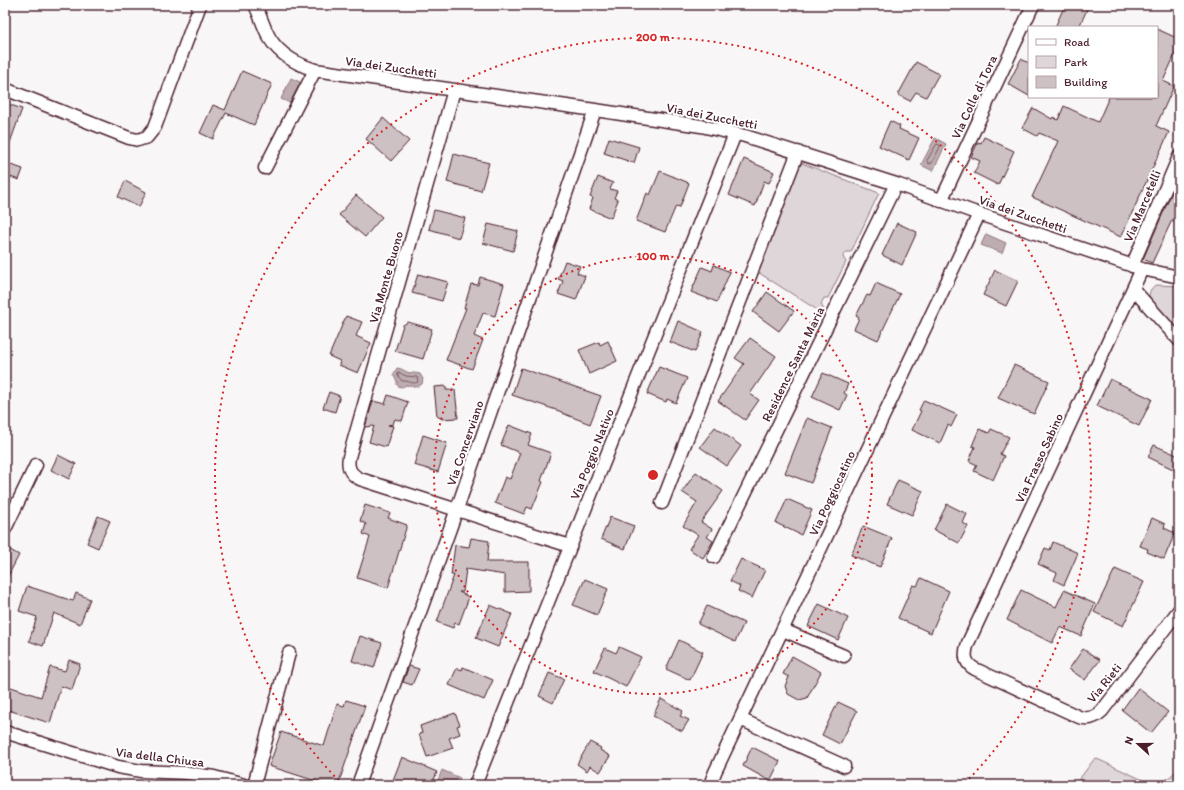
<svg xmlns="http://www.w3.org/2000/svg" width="1184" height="790" font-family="Itim,sans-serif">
	<rect width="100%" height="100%" fill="#f8f6f7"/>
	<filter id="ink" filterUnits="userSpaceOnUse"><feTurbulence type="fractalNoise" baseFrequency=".025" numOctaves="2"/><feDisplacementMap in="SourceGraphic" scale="8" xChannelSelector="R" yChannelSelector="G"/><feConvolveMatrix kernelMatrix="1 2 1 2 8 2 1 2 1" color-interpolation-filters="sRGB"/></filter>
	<g filter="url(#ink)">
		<path fill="#ded6d9" stroke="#947a82" d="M799 162 879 193 851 252H846L843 257 846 262 828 298H824L821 304 824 310 822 313 756 271Z
			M1156 285 1179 286V331L1150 300C1148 294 1150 288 1156 285Z
			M1095 758 1154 785H1075Z
			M1179 769V785H1160Z"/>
		<path fill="#bdadb0" stroke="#8f747b" d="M291 78 300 82 290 103 281 99Z
			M935 138 946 144 933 171 921 165Z
			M986 234 1006 243 1002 253 981 245Z
			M397 368C402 368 405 372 410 373 414 373 416 373 420 374L423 379 422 384 417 387 406 385C403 387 400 388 397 385V381L393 375Z
			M442 770 460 778 457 785H451L438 780Z"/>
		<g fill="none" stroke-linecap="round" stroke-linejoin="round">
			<path stroke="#785860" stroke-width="1" d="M937 144 940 145V147L932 163 929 164 927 161Z
				M398 373H400L406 376 417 377 418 382C414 385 407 380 402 381L398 376Z"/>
		</g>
		<path fill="#cdc1c4" stroke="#4a1f2b" d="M1065 5H1089L1079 27H1055Z
			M1157 29 1179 39V46L1163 81 1174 86 1156 126 1169 132 1121 237 1032 197 1058 141 1039 133 1037 136 1022 128 1033 108 1052 119 1053 117 1058 120 1064 106 1098 122 1109 97H1157Z
			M1021 59 1029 63V96L1008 84Z
			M916 62 939 74 926 97 916 92 910 101 898 95Z
			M242 71 272 84 254 125 226 113 213 139 200 133 213 105 225 110Z
			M5 103 22 109 7 151H5Z
			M383 118 409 141 391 161 366 139Z
			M890 121 900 126 899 129 919 138 909 160 879 146Z
			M984 137 1014 151 998 185 974 173 980 161 971 157 978 142 981 143Z
			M609 138 639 147 634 163 604 153Z
			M454 154 489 163 481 191 447 182Z
			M744 159 774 172 769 183 764 181 755 206 729 195Z
			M5 163 23 169 19 180 5 175Z
			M660 171 689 183 680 207 676 206 665 232 636 221 647 193 650 195Z
			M1179 176V224L1172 220 1152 263 1143 259Z
			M598 177 613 183 610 189 617 191 614 198 618 200 611 218 589 209 593 198 590 197Z
			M125 181 146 192 139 207 118 197Z
			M356 195 382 217 365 237 339 215Z
			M434 210 465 218 459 238 429 229Z
			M897 223 917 232 902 265 882 255Z
			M488 224 518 231 513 251 483 243Z
			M565 261 580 266 577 273 585 276 576 300 558 294 563 281 558 279Z
			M714 265 730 272 717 302 691 292 702 267 712 271Z
			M995 270 1018 281 1006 306 983 295Z
			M418 274 448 282 442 301 412 293Z
			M480 277 504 284 495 316 483 313 474 336 483 340 472 369 446 360 466 308H464L471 284 478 285Z
			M876 283 900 294 878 340 854 329 859 318 856 316 867 295 870 296Z
			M767 292 794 311 779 331 753 312Z
			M346 316 362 322 356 336 371 343 358 373 339 365 340 361 329 356Z
			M678 321 703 332 695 352 670 342Z
			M408 322 432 329 423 359 395 351 403 325Z
			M750 338 776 356 750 394 759 400 745 420 718 401 744 364 735 358Z
			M608 341 617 361 589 374 579 350 599 342 600 345Z
			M1014 365 1049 381 1034 414 998 398Z
			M659 367 687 378 676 403 667 399 666 402 647 394Z
			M521 368 601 396 590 424 562 413V412L512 395Z
			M823 373 848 384 844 393 847 395 840 410 812 397Z
			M1110 379 1152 399 1139 426 1097 406Z
			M446 386V390H455L458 418 442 419 437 416 434 387Z
			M329 392 340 396 335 412 323 408Z
			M388 395 408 402 402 421 395 419 393 424 388 425 393 426 386 447 369 442 374 426 365 427 373 401 385 404Z
			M924 400 957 415 951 427 948 425 940 443 912 430 921 411 919 410Z
			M807 418 832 428 811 483 785 473Z
			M509 425 532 434 528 445 551 453 541 481 543 482 532 509 527 507 524 514 495 503 505 477 510 479 520 453 501 445Z
			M715 427 741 446 727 466 700 447Z
			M979 429 989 433 991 429 1009 437 1000 454 1004 456 993 480 974 471 977 465 969 461 975 447 972 446Z
			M423 435 447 443 438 472 414 465Z
			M1154 445 1179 456V472L1148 457Z
			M58 455 76 464 69 479 51 470Z
			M696 472 723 491 701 522 712 529 707 537 713 541 703 558 689 549 698 535 683 526 697 502 682 492Z
			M898 480 923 491 912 515 887 504Z
			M787 499 812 510 801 535 776 523Z
			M947 504 967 514 963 523 968 526 959 543 934 530Z
			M365 505 390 513 388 518 407 525 388 588 357 578 370 537 363 534 366 524 360 521Z
			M98 516 110 521 98 548 87 543Z
			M610 517 634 526 625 549 601 539Z
			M1152 518 1165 524 1164 528 1175 533 1164 559 1147 552 1148 549 1140 546Z
			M863 526 892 538 880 567 851 555Z
			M471 538 489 541 487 562H529V591L505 592V575L466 569 463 592H459L469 597 459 624 455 622 453 628 437 622 454 575H451L455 545 469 547Z
			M1053 542 1078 553 1064 585 1054 580 1057 573 1038 564 1045 548 1050 550Z
			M5 547 19 555 5 582Z
			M741 559 765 570 752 598 738 591 740 586 730 581Z
			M1115 569 1144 582 1123 626 1094 612Z
			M921 578 949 591 931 633 898 618 913 585 917 586Z
			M585 579 608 589 597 615 573 605Z
			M27 586 73 601 76 593 90 599 80 624 54 613 43 646 29 641 37 617 19 611Z
			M1021 590 1056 607 1064 590 1095 604 1081 636 1060 627 1052 643 1007 620Z
			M819 604 848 618 838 640 808 626Z
			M490 605 512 614 498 647 476 638Z
			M707 606 744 623 735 642 698 624Z
			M360 636 382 643 374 668 352 661Z
			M679 640 703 652 690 680 666 669Z
			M619 647 641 657 626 687 594 671 605 648 616 653Z
			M1083 649 1100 660 1085 680 1069 669Z
			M792 656 821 672 807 698 799 700 788 694 785 686 789 677 783 674Z
			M69 660 80 664 72 690 61 686 50 723 5 709V685L41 697 50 667 65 671Z
			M409 666 419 669 412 685 403 682Z
			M463 667 493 680 484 700 449 685 457 668 462 670Z
			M549 673 564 679 553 703 539 696Z
			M1138 688 1168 712 1151 733 1122 710Z
			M661 699 683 711 680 716 689 720 682 731 653 716Z
			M346 700 365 706 338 785H328L269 766 281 732 324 746 337 704 344 706Z
			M838 702 857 711 840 744 822 735Z
			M455 713 460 725 457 726 460 734 449 738 453 748 427 757 419 734 422 733 420 726Z
			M590 742 601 748 600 750 610 756 600 772 590 766 587 771 577 764Z
			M752 747 780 761 770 781 743 766Z
			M402 757 437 772 432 785H391Z"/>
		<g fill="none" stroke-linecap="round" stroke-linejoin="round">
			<defs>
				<path id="minor" d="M255 5C259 13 262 22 266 31 275 52 293 63 315 70L595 110 701 126 745 136 896 184 979 214 1142 269 1179 277
					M5 89 129 138 138 140 147 137 155 127 200 5
					M454 90 349 457C347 468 350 474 360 479L570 546
					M265 168 315 70
					M941 201 1033 5
					M1132 266 1179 157
					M1142 269 968 643C964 654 964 663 975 669L1079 717C1088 720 1095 718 1102 711L1179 610
					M1133 289 1179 340
					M662 503 798 152
					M5 529 36 465
					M714 557 896 184
					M783 630 844 656
					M740 719 844 766
					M5 732 118 767 141 771 187 773 214 777 244 785
					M254 785 289 653
					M358 785 457 509 595 110
					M475 785 735 134
					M710 785 715 772 979 214"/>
			</defs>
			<use href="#minor" stroke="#4a1f2b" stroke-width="15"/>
			<use href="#minor" stroke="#fff" stroke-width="12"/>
		</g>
	</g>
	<g fill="none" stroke="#d62828" stroke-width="2" stroke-dasharray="2 4">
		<circle cx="653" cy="475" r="219"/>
		<path d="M343 785A438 438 0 1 1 963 785"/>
	</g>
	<g text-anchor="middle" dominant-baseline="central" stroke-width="4" stroke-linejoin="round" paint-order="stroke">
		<g font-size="13" fill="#4a1f2b" stroke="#fff">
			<text transform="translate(391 67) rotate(8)">Via dei Zucchetti</text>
			<text transform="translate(974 97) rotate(-65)">Via Colle di Tora</text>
			<text transform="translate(712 116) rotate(11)">Via dei Zucchetti</text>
			<text transform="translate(1142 206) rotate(-67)">Via Marcetelli</text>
			<text transform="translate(1023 214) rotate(19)">Via dei Zucchetti</text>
			<text transform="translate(386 277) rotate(-74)">Via Monte Buono</text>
			<text transform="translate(793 364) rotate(-64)">Residence Santa Maria</text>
			<text transform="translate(465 443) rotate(-71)">Via Concerviano</text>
			<text transform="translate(592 454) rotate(-68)">Via Poggio Nativo</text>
			<text transform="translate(1039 458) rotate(-65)">Via Frasso Sabino</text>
			<text transform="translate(832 493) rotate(-65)">Via Poggiocatino</text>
			<text transform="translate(1104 683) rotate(-51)">Via Rieti</text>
			<text transform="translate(160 757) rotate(7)">Via della Chiusa</text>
		</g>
	</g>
	<circle cx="653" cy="475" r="6" fill="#d62828" stroke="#fff" stroke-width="2"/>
	<g font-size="12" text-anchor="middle" font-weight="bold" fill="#d62828" stroke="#fff" stroke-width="4" stroke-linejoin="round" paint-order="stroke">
		<text x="653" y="41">200 m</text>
		<text x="653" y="260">100 m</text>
	</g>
	<rect width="1184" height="790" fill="none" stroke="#fff" stroke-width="20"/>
	<rect x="10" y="10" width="1164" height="770" fill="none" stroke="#4a1f2b" stroke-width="1.5" filter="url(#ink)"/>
	<rect x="1028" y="26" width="130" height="72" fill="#ffffff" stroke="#b7a5aa"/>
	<rect x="1036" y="39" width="20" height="6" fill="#ffffff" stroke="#b7a5aa"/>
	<text x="1064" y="46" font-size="12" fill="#4a1f2b">Road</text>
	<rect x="1036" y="56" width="20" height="12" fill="#ded6d9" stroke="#b7a5aa"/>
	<text x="1064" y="66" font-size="12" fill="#4a1f2b">Park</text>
	<rect x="1036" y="76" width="20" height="12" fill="#cdc1c4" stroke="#b7a5aa"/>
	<text x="1064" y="86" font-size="12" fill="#4a1f2b">Building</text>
	<g transform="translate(1138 744) rotate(291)" stroke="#ffffff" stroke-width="3" paint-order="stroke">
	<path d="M0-3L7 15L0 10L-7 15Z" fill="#4a1f2b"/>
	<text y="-6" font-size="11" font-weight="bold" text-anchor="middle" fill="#4a1f2b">N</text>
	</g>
</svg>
